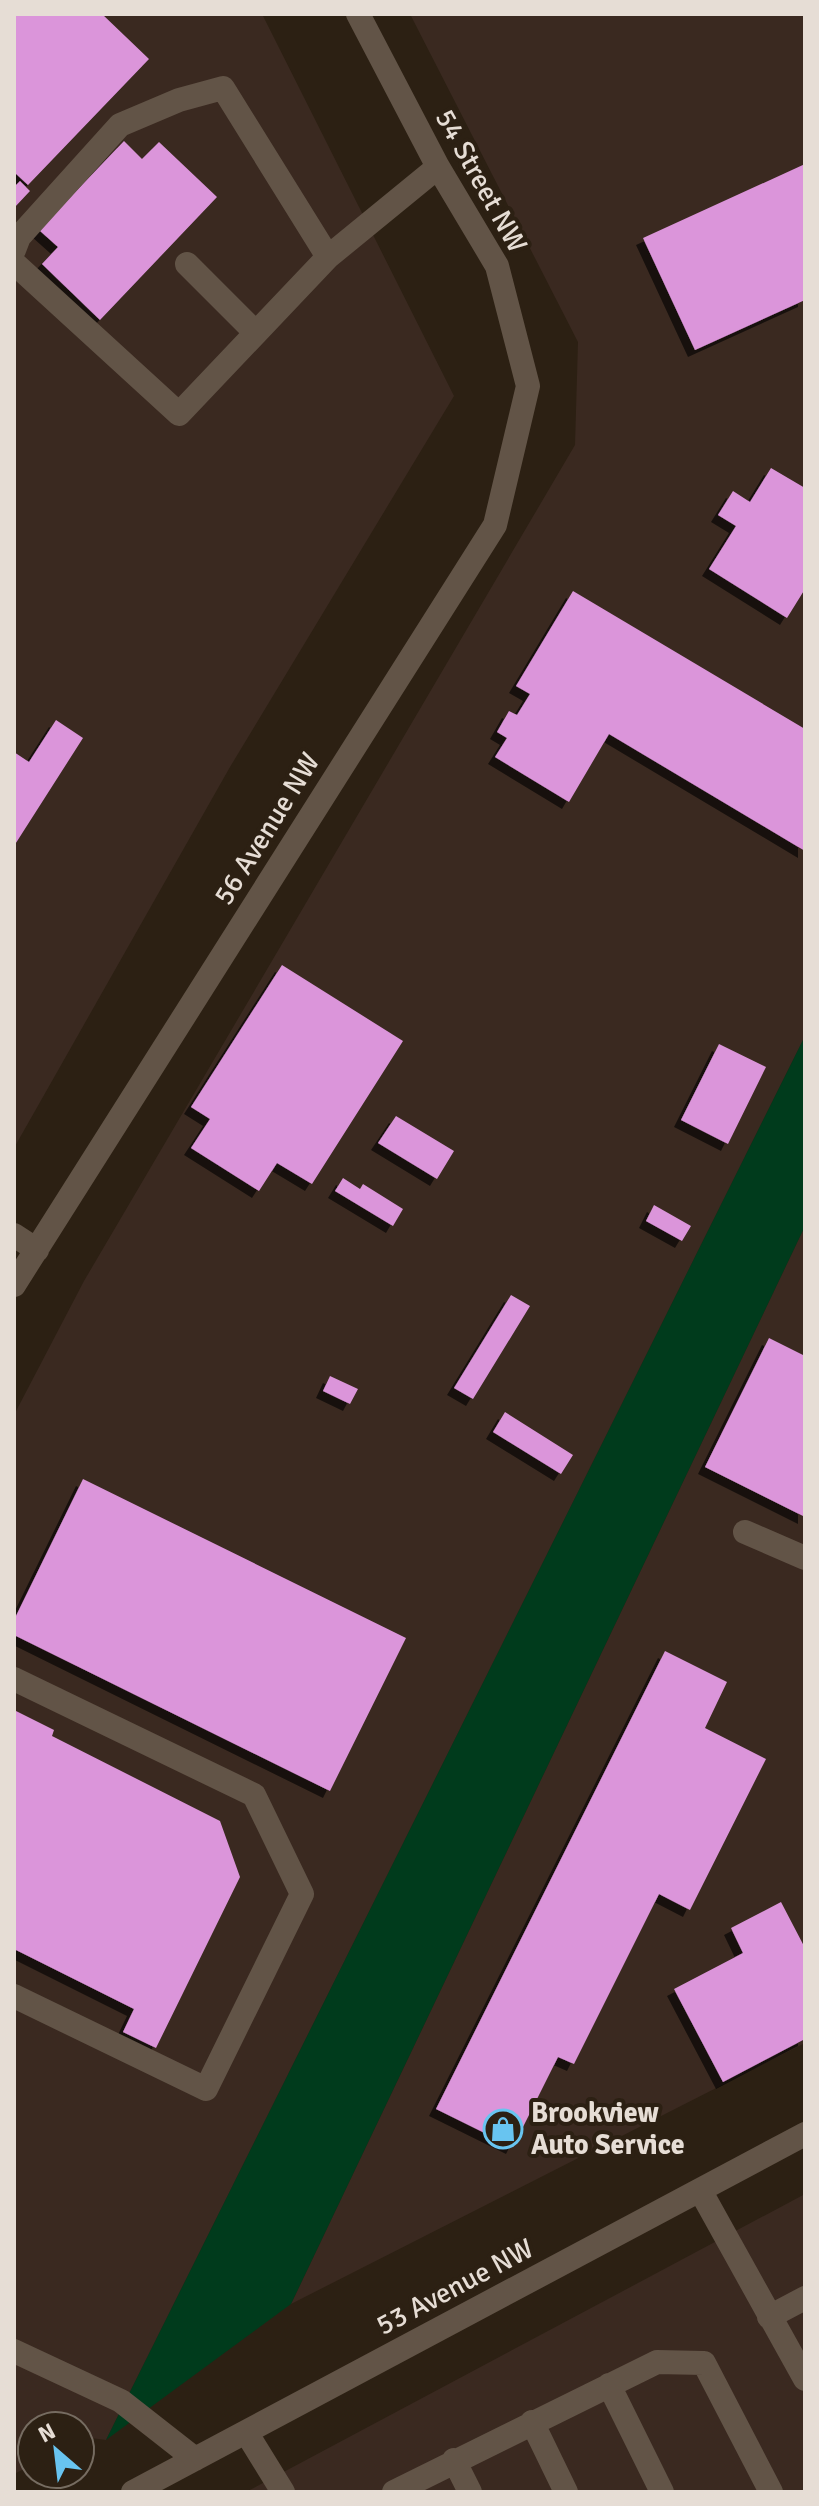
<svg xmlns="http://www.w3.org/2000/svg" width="819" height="2506" font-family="Signika,sans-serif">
	<defs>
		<filter id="shadow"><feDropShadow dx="-7" dy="7" stdDeviation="0" flood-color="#0009"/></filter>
	</defs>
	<rect width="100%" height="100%" fill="#2c2013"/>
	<path fill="#3a2920" d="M14 14H262L454 396 230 767 14 1148Z
		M410 14H805V1036L106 2440 84 2437 80 2439V2426H32V2465L14 2474V1415L84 1281 575 445 578 342Z
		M805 1226V2043L291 2304Z
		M805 2194V2492H246Z"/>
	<path fill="#003b1c" d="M805 1036V1226L291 2304 106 2440Z"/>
	<path fill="#db95da" filter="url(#shadow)" d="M14 14H102L149 59 28 185 14 172Z
		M124 141 142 159 159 142 217 197 100 320 42 264 58 247 39 230Z
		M805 164V300L695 350 643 238Z
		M20 181 30 191 14 208V187Z
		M771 468 805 488V589L787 618 709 569 736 526 718 515 733 491 750 502Z
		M573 591 805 729V851L609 734 569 802 495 757 507 738 497 732 509 711 517 715 530 694 516 686Z
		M56 720 83 738 14 846V752L29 762Z
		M282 965 403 1041 312 1184 277 1163 259 1191 191 1148 210 1119 191 1107Z
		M719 1044 766 1067 728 1144 681 1120Z
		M396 1116 454 1151 437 1179 378 1143Z
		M343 1178 360 1189 363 1184 403 1209 393 1226 335 1191Z
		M654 1205 691 1226 682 1241 646 1221Z
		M511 1295 530 1306 473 1399 454 1388Z
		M769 1338 805 1356V1517L705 1467Z
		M330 1376 358 1389 350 1404 323 1391Z
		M505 1412 573 1455 561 1474 493 1432Z
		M83 1479 406 1638 330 1791 14 1635V1620Z
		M665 1651 727 1682 705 1728 766 1759 690 1910 659 1894 574 2064 558 2057 513 2147 436 2109Z
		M14 1710 54 1730 52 1736 220 1821 240 1877 156 2048 123 2032 134 2009 14 1949Z
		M781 1902 805 1948V2039L723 2082 674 1989 743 1953 731 1928Z"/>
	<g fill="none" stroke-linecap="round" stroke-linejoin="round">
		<path stroke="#625447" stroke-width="24" d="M14 250 19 237 120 125 179 100 223 88 328 257 438 167
			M14 263 179 414 328 257
			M187 264 256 333
			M14 1235 37 1250
			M14 1285 495 525 528 386 497 266 438 167 358 14
			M745 1532 805 1558
			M14 1679 254 1795 302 1894 206 2089 14 1996
			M700 2190 805 2379
			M769 2317 805 2298
			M14 2351 121 2401 195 2459
			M609 2385 662 2492
			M532 2422 566 2492
			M246 2432 283 2492
			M454 2460 470 2492
			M133 2492 805 2134
			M394 2492 657 2362 704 2363 771 2492"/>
	</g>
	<defs>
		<symbol id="shop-ring" viewBox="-11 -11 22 22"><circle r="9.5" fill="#2c2013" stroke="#68c4f0" stroke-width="1.5"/><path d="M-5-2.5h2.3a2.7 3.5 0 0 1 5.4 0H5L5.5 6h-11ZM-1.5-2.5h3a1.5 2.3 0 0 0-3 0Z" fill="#68c4f0"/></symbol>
	</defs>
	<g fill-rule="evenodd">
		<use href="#shop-ring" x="481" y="2107" width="44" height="44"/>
	</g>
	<g text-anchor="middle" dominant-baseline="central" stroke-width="8" stroke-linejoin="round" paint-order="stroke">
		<g font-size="28" fill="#e6ddd5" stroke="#2c2013">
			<text transform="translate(481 181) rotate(61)">54 Street NW</text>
			<text transform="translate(267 829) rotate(-58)">56 Avenue NW</text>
			<text transform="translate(455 2287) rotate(-28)">53 Avenue NW</text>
		</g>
		<g font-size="28" font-weight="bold" fill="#e6ddd5" stroke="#2c2013" text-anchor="start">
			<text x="531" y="2113">Brookview<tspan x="531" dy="32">Auto Service</tspan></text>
		</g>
	</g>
	<rect width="819" height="2506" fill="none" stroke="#e6ddd5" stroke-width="32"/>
	<g transform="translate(56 2450) rotate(332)"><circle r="38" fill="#2c2013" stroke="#766c61" stroke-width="2"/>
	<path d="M0-6L14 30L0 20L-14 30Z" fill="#68c4f0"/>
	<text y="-12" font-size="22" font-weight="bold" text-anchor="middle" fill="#e6ddd5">N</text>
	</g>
</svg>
